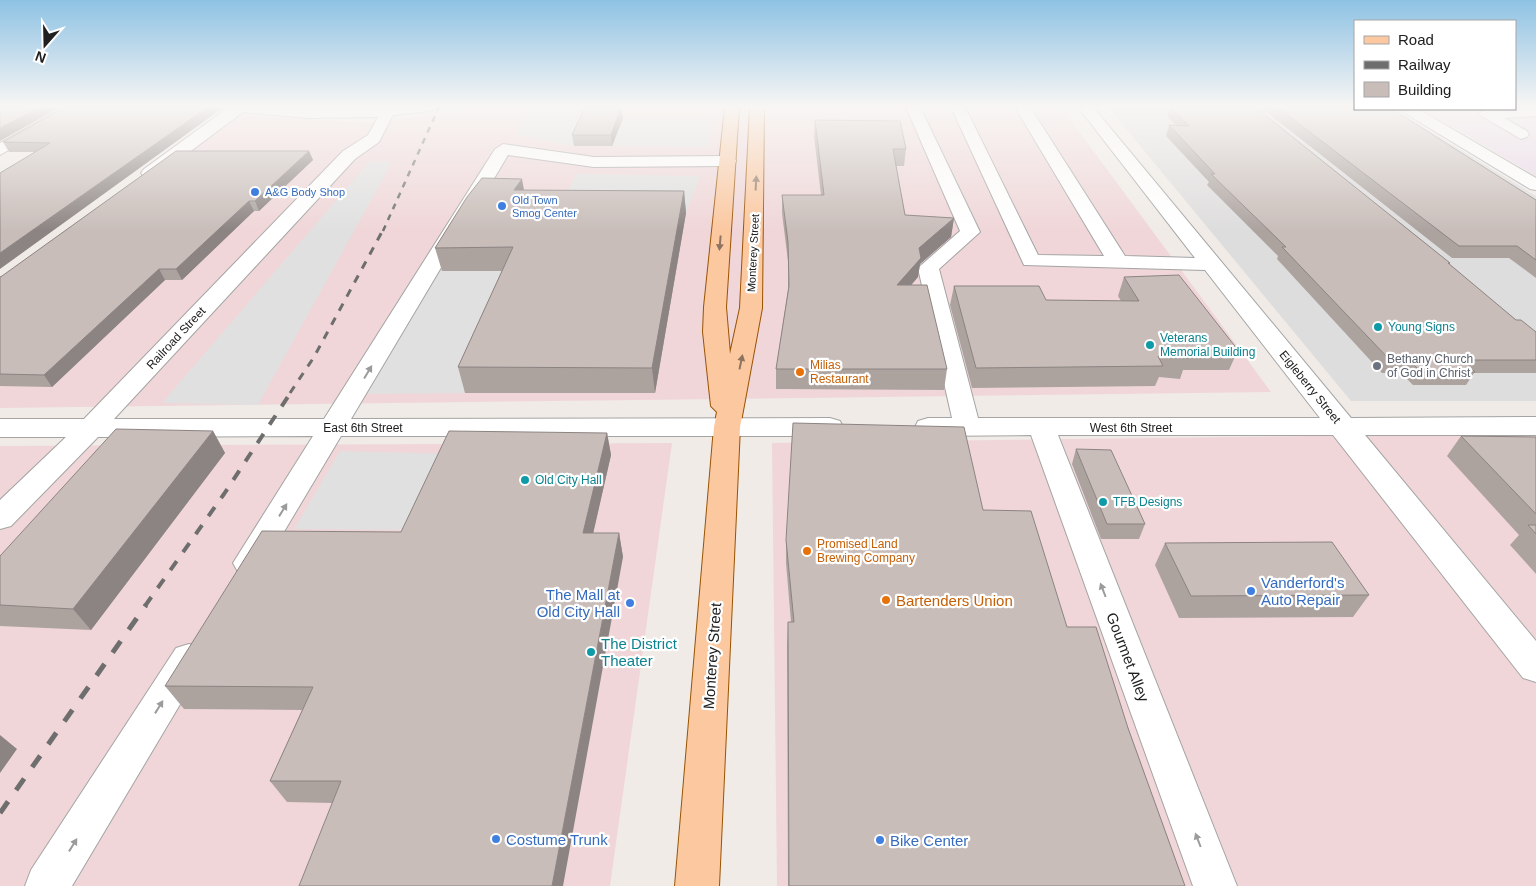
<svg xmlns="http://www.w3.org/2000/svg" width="1536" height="886" font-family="Helvetica,sans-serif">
	<rect width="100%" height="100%" fill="#f0ebe6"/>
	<path fill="#dedddd" d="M1108 107 1394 109 1536 196V401H1351Z"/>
	<path fill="#f0d6d8" d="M479 107H1061L1271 392 0 408V287L236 114 369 123Z
		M1536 433V886H777L772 443Z
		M672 443 610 886H0V446Z"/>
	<path fill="#e9d8e8" d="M1515 107H1536V176L1422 109Z"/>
	<path fill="#e0e0e0" d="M532 107H592L574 146 514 135Z
		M623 118H712L709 147 612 146Z
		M370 161 392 162 258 405 162 403Z
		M576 174 700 176 686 213 558 212Z
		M550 270 498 318 465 393 366 394 433 271Z
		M340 451 457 454 423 530 294 529Z"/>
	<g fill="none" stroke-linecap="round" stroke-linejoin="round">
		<defs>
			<path id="minor" d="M65 107H83L0 155V143Z
				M229 107 334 109 438 107 431 111 393 115 379 142 355 159 114 419H324L495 149 503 144 594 157 728 156 734 157 736 161 734 165 728 166 594 167 508 155 351 419 830 418 840 421 843 427 840 433 830 436H341L260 572 249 575 238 572 233 563 313 436 98 437 11 526 0 529V500L66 437H0V419H84L343 151 368 135 378 117 309 118 243 112 156 177H144L141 173 144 169Z
				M906 107H920L980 232 939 269 978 418H1320L1205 270 1024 265 951 107H965L1038 255 1104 256 1015 107H1030L1125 256 1195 258 1078 107H1093L1351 418 1536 417V435H1365L1536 641V682L1523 678 1333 435H1058L1237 886H1193L1031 435 928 436 918 433 915 427 918 421 928 418H952L918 268 960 231Z
				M1536 108V116L1504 118 1527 131 1529 134 1527 137 1521 139 1478 114 1486 109Z
				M1401 109H1418L1536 178V190L1530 189 1403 112Z
				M189 644 202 648 207 659 72 886H25L31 870 176 648Z"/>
			<path id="major" d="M725 107H739L726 307 730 354 740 308 750 107H764L762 308 740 427 719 886H675L714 427 717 412 711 406 703 332 704 307Z"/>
		</defs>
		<use href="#minor" stroke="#a4a4a4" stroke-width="2"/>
		<use href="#major" stroke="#995302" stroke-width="2"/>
		<use href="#minor" fill="#fff" fill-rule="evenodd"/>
		<use href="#major" fill="#fbc8a0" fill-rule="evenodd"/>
		<path stroke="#6e6e6e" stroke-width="2.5" stroke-dasharray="6 6" stroke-linecap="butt" d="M383 231 439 107"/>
		<path stroke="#6e6e6e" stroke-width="3" stroke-dasharray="8 8" stroke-linecap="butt" d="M290 393 314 357 383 230"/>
		<path stroke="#6e6e6e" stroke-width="4" stroke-dasharray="11 11" stroke-linecap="butt" d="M145 606 224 494 291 392"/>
		<path stroke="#6e6e6e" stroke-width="5" stroke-dasharray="14 14" stroke-linecap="butt" d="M0 813 146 605"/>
	</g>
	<path fill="#aca39f" d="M224 107 35 152H9L3 142Z
		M1170 107 1450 263 1449 265 1516 320 1536 332V373H1474L1466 385H1413L1401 373H1382L1277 259 1278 256 1207 185 1209 182 1166 136 1169 125H1176L1167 117Z
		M1260 107H1355L1536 200V278L1509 258H1452Z
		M623 118 612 146H574L572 135Z
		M815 120 906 149 904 166H896L905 215 954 218 951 237 920 264 918 277 911 285 947 369 944 390 776 389V369L788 290V261L782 213V195H821L814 136Z
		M309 151 313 160 259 211H254L182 280H165L52 387 0 386V277Z
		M524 190 684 191 686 213 655 393H465L458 367 502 271H442L435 248Z
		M1124 277 1238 350 1229 370H1183L1180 379 1159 377 1155 386 972 388 950 305 954 286 1046 300 1121 301 1118 296Z
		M213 431 225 453 91 630 0 626V556Z
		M607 433 611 455 593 533H619L623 557 333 803 287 802 270 781 302 710 184 709 165 686Z
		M1461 436 1536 437V574L1510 545 1519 535 1447 456Z
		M1076 449 1145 524 1139 539H1101L1072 464Z
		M983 510 1067 627 1128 728 1185 886H788L787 645 788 622H791L786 563V540Z
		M1165 543 1369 595 1353 617 1179 618 1155 565Z"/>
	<path fill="#8c8482" d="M40 107H61L0 141V128Z
		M208 107H224L0 269V253Z
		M621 107 623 118 612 146 611 135Z
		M309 151 313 160 259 211 255 201Z
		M522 179 526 201 514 190Z
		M684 191 686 213 655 393 652 368Z
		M249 201 254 211 182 280 176 269Z
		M954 218 951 237 920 264 918 277 894 305 897 285 919 248Z
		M159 269 165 280 52 387 44 375Z
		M213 431 225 453 91 630 73 609Z
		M607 433 611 455 588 556 583 533Z
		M619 533 623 557 563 886H552Z
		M0 735 17 749 0 773Z"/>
	<path fill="#c8bdb9" stroke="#8c8482" d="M0 107H40L0 128Z
		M65 107H208L0 253V173L50 143 3 142Z
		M585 107H621L611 135H572Z
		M1170 107H1255L1450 263H1448L1516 320H1521L1536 332V360H1463L1475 372H1421L1409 360H1390L1282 247H1286L1211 174H1215L1169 125 1189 126Z
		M1277 107H1355V109H1392L1536 200V260L1517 246H1459Z
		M815 120 900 121 906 149H893L905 215 954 218 919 248 921 258 897 285H927L947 369H776L789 286 788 242 782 195H824Z
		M176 151H309L255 201H249L176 269H159L44 375 0 374V277L2 276Z
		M482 178 522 179 514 190 684 191 652 368 458 367 513 247 435 248 467 197Z
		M1179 275 1238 350H1186L1188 358 1158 356 1163 366 976 368 954 286H1039L1046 300 1139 301 1124 277Z
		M793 423 964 427 983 510 1031 511 1067 627H1096L1128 728 1185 886H789L788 622H794L786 540Z
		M116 429 213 431 73 609 0 605V556Z
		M449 431 607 433 583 533H619L552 886H299L341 781H270L313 687 165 686 262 531 401 532Z
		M1461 436 1536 437V514Z
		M1076 449 1111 450 1145 524H1107Z
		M1528 525H1536V534Z
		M1332 542 1369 595 1191 596 1165 543Z"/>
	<defs><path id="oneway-solid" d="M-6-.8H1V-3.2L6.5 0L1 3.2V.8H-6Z" transform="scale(1.25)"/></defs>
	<g fill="#8e7460">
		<use href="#oneway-solid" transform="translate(756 183) rotate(-87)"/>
		<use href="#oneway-solid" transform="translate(720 243) rotate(95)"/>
		<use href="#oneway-solid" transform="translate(741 362) rotate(-78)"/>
	</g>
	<g fill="#9b9b9b">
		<use href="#oneway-solid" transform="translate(368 372) rotate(-59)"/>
		<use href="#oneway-solid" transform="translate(283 510) rotate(-58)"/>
		<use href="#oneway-solid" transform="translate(1103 590) rotate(-111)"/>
		<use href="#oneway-solid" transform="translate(159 707) rotate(-58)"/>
		<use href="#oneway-solid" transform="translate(1198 840) rotate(-111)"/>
		<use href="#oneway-solid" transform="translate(73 845) rotate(-58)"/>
	</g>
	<linearGradient id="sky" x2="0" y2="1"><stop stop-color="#8ec2e4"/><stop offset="0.46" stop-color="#f8f6f4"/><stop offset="1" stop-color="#f8f6f4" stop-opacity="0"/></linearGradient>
	<rect width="1536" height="231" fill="url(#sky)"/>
	<g fill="#3f7fe0" stroke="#fff" stroke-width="2">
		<circle cx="255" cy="192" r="5"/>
		<circle cx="502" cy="206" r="5"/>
		<circle cx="1251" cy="591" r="5"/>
		<circle cx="630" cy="603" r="5"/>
		<circle cx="496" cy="839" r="5"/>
		<circle cx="880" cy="840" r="5"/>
	</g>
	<g fill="#0f9aa8" stroke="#fff" stroke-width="2">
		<circle cx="1378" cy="327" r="5"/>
		<circle cx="1150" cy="345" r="5"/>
		<circle cx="525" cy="480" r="5"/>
		<circle cx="1103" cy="502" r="5"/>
		<circle cx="591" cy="652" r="5"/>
	</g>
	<circle fill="#6b7280" stroke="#fff" stroke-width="2" cx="1377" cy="366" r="5"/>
	<g fill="#e8710a" stroke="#fff" stroke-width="2">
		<circle cx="800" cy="372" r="5"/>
		<circle cx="807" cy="551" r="5"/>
		<circle cx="886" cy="600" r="5"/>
	</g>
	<g text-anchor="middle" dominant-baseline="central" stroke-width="4.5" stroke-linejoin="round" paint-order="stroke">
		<g font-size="11" fill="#366cbe" stroke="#fff" text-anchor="start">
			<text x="265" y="192">A&amp;G Body Shop</text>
			<text x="512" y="200">Old Town<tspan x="512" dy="13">Smog Center</tspan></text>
		</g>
		<g font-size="11" fill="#202020" stroke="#fff">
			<text transform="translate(753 253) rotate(-87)">Monterey Street</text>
		</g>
		<g font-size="12" fill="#0d838f" stroke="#fff" text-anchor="start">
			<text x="1388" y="327">Young Signs</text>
			<text x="1160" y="338">Veterans<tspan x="1160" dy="14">Memorial Building</tspan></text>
			<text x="535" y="480">Old City Hall</text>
			<text x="1113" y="502">TFB Designs</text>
		</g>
		<g font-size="12" fill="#202020" stroke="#fff">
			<text transform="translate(176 338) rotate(-47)">Railroad Street</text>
			<text transform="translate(1310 387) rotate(51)">Eigleberry Street</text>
			<text x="363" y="428">East 6th Street</text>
			<text x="1131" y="428">West 6th Street</text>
		</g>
		<g font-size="12" fill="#5b616d" stroke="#fff" text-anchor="start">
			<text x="1387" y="359">Bethany Church<tspan x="1387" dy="14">of God in Christ</tspan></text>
		</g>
		<g font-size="12" fill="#c56008" stroke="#fff" text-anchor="start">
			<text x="810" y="365">Milias<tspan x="810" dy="14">Restaurant</tspan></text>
			<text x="817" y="544">Promised Land<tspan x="817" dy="14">Brewing Company</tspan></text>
		</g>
		<g font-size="15" fill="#366cbe" stroke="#fff" text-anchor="start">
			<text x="1261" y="582">Vanderford's<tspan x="1261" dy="17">Auto Repair</tspan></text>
			<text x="620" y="594" text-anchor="end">The Mall at<tspan x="620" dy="17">Old City Hall</tspan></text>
			<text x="506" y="839">Costume Trunk</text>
			<text x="890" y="840">Bike Center</text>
		</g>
		<g font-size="15" fill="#c56008" stroke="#fff" text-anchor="start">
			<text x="896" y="600">Bartenders Union</text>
		</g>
		<g font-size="15" fill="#0d838f" stroke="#fff" text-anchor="start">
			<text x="601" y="643">The District<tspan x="601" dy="17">Theater</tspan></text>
		</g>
		<g font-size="15" fill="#202020" stroke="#fff">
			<text transform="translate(712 656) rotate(-86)">Monterey Street</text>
			<text transform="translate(1128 657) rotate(69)">Gourmet Alley</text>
		</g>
	</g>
	<rect x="1354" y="20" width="162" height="90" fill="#ffffff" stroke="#a6a6a6"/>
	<rect x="1364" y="36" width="25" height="8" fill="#fbc8a0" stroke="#a6a6a6"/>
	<text x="1398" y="45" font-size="15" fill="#202020">Road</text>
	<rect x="1364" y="61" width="25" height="8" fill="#6e6e6e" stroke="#a6a6a6"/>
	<text x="1398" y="70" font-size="15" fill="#202020">Railway</text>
	<rect x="1364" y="82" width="25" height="15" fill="#c8bdb9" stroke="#a6a6a6"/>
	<text x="1398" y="95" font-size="15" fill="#202020">Building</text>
	<g transform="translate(45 45) rotate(200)" stroke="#ffffff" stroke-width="4" paint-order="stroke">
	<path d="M0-4L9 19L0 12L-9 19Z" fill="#202020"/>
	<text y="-8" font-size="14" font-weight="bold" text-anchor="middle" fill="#202020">N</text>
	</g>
</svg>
